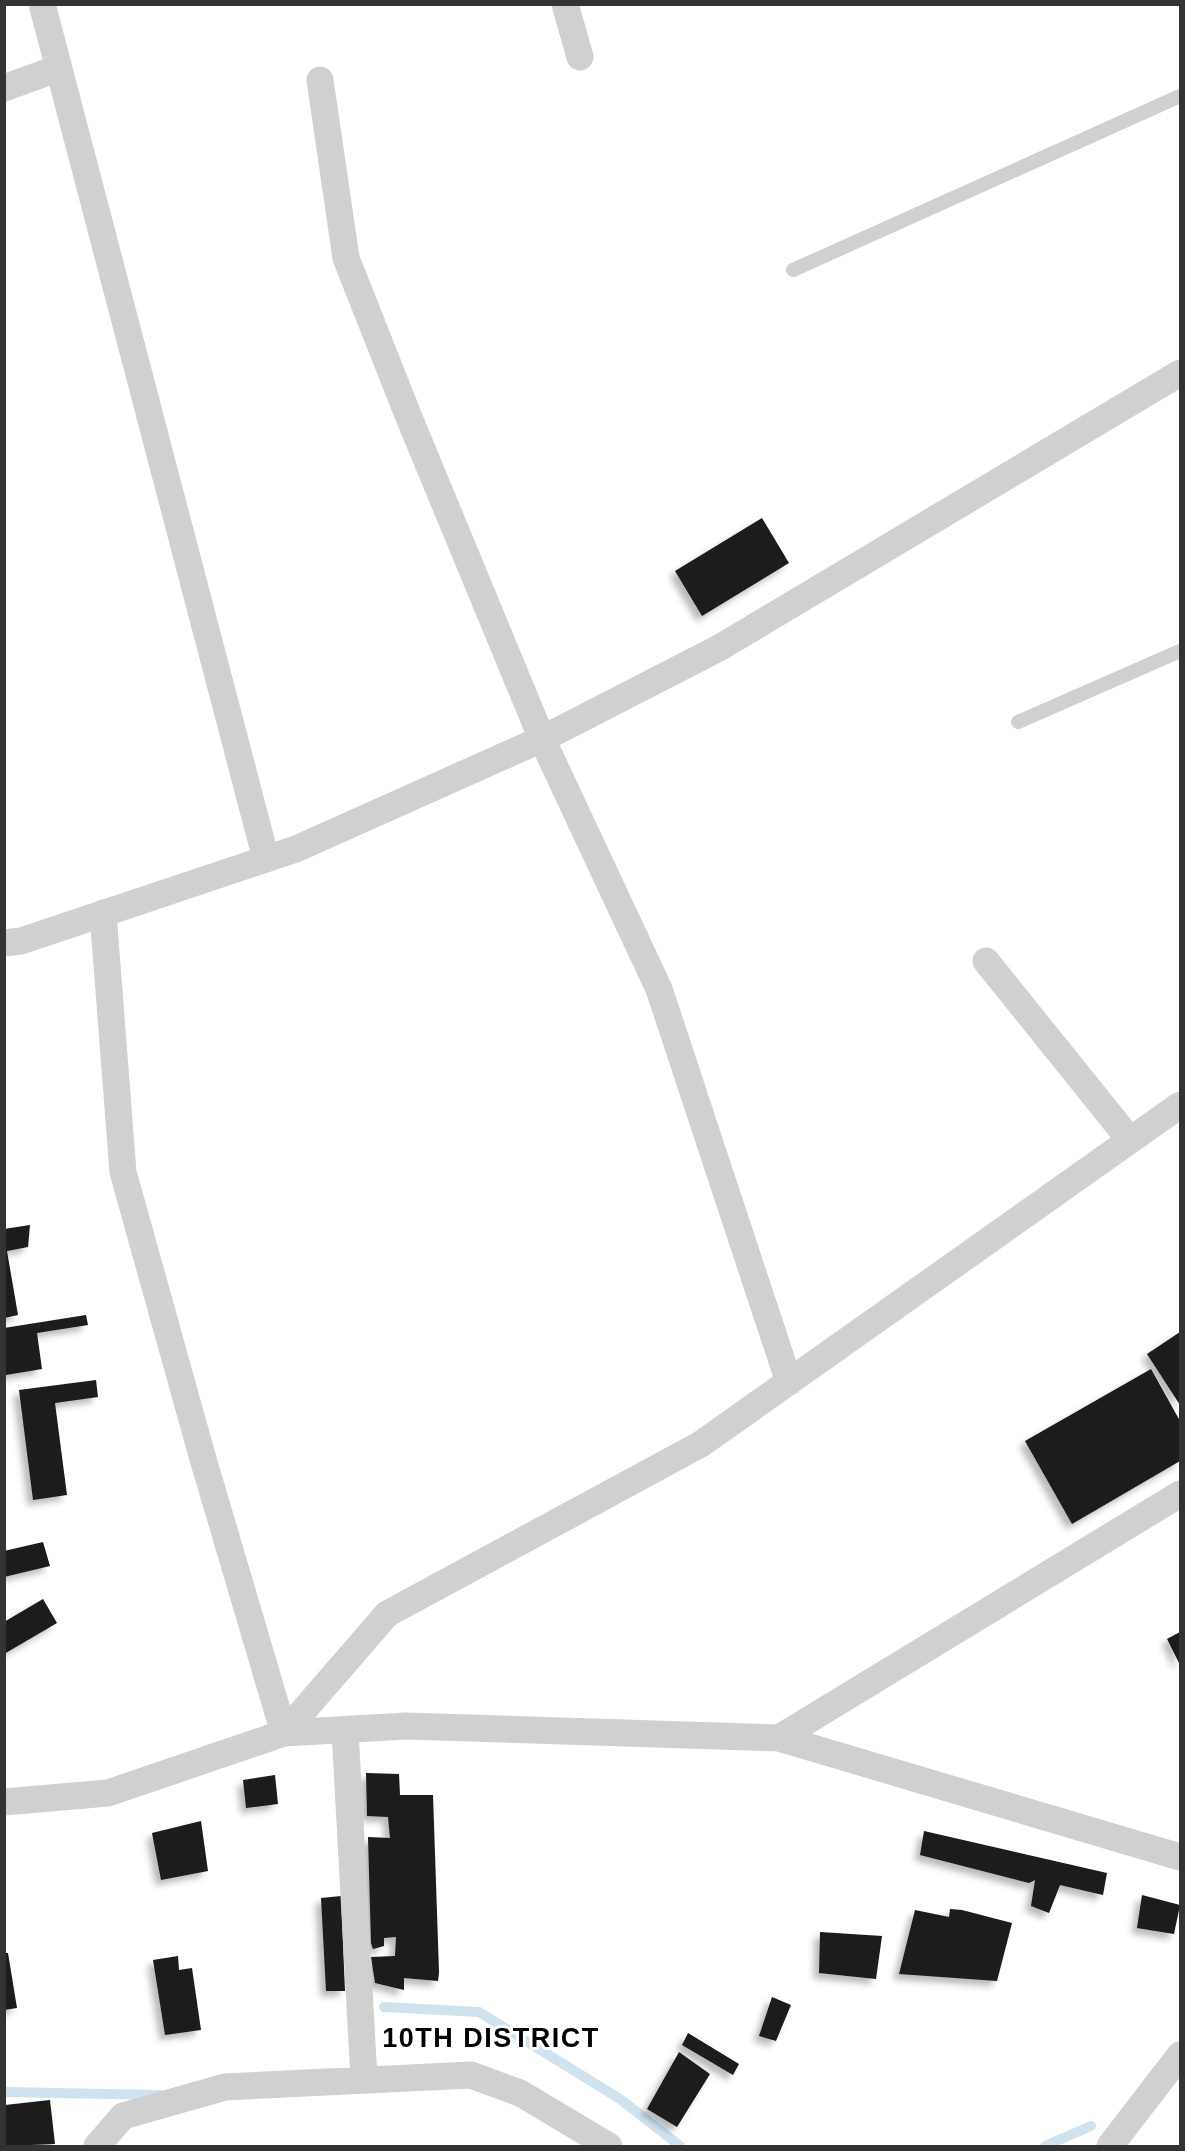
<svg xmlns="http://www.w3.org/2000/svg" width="1185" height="2151" font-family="Helvetica,sans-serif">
	<defs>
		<filter id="shadow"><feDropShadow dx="-5.5" dy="5.5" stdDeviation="3" flood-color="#0004"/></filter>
	</defs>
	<rect width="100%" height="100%" fill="#fff"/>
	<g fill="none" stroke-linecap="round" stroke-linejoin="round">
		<path stroke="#cfe2ee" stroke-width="10" d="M384 2007 479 2012 620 2099 680 2146
			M4 2092 160 2095
			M1045 2146 1091 2126"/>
	</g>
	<path fill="#1a1a1a" filter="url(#shadow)" d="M762 518 789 563 702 616 675 571Z
		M30 1225 28 1247 7 1251 18 1315 4 1318V1229Z
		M86 1315 88 1325 37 1333 42 1369 6 1375 4 1328Z
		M1180 1332V1405L1147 1354Z
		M1151 1369 1180 1421V1461L1072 1524 1025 1441Z
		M96 1380 98 1397 55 1403 67 1495 33 1500 19 1390Z
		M43 1542 50 1566 4 1577V1551Z
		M43 1599 57 1623 4 1654V1622Z
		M1180 1632V1665L1167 1639Z
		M366 1773 399 1774 400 1795H433L439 1972 438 1981 404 1978V1990L375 1983 371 1957 395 1956 396 1937 384 1938V1946L373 1949 371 1943 368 1837 390 1838 388 1817 367 1816Z
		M275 1775 278 1804 246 1808 243 1780Z
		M201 1821 208 1871 161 1880 152 1833Z
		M924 1831 1107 1873 1103 1895 1060 1885 1049 1913 1031 1906 1035 1880 1029 1883 920 1855Z
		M1142 1895 1180 1905 1174 1934 1137 1928Z
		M341 1896 345 1991H326L321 1898Z
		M950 1909 962 1910 1012 1923 997 1981 899 1974 915 1910 949 1917Z
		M820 1932 882 1936 876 1979 819 1973Z
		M4 1953H8L17 2008 4 2010Z
		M178 1956 179 1970 192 1968 201 2030 165 2035 153 1960Z
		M772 1997 791 2005 776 2041 759 2036Z
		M688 2033 739 2064 733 2075 682 2045Z
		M679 2052 710 2074 677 2127 647 2109Z
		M50 2100 55 2144 5 2146V2105Z"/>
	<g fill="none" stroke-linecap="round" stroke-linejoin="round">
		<path stroke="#d0d0d0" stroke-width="14" d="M793 270 1180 96
			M1018 722 1180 651"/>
		<path stroke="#d0d0d0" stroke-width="27" d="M42 4 266 859
			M565 4 580 57
			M320 80 346 258 408 415 542 739 659 989 789 1382
			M4 88 59 68
			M103 913 123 1172 203 1459 284 1733
			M4 943 21 941 296 849 542 739 719 648 1180 373
			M986 961 1130 1140
			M345 1730 364 2080
			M284 1733 387 1614 701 1444 1180 1105
			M779 1738 1180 1494
			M4 1802 108 1793 284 1733 406 1726 779 1738 1180 1857
			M97 2146 123 2116 225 2087 471 2075 520 2093 609 2146
			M1110 2146 1180 2055"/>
	</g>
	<g text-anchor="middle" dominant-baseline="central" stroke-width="6" stroke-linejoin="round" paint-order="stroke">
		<g font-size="27" font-weight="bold" letter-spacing="1.5" fill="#000" stroke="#fff">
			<text x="491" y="2038">10TH DISTRICT</text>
		</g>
	</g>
	<rect width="1185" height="2151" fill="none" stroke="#333333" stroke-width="12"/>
</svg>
